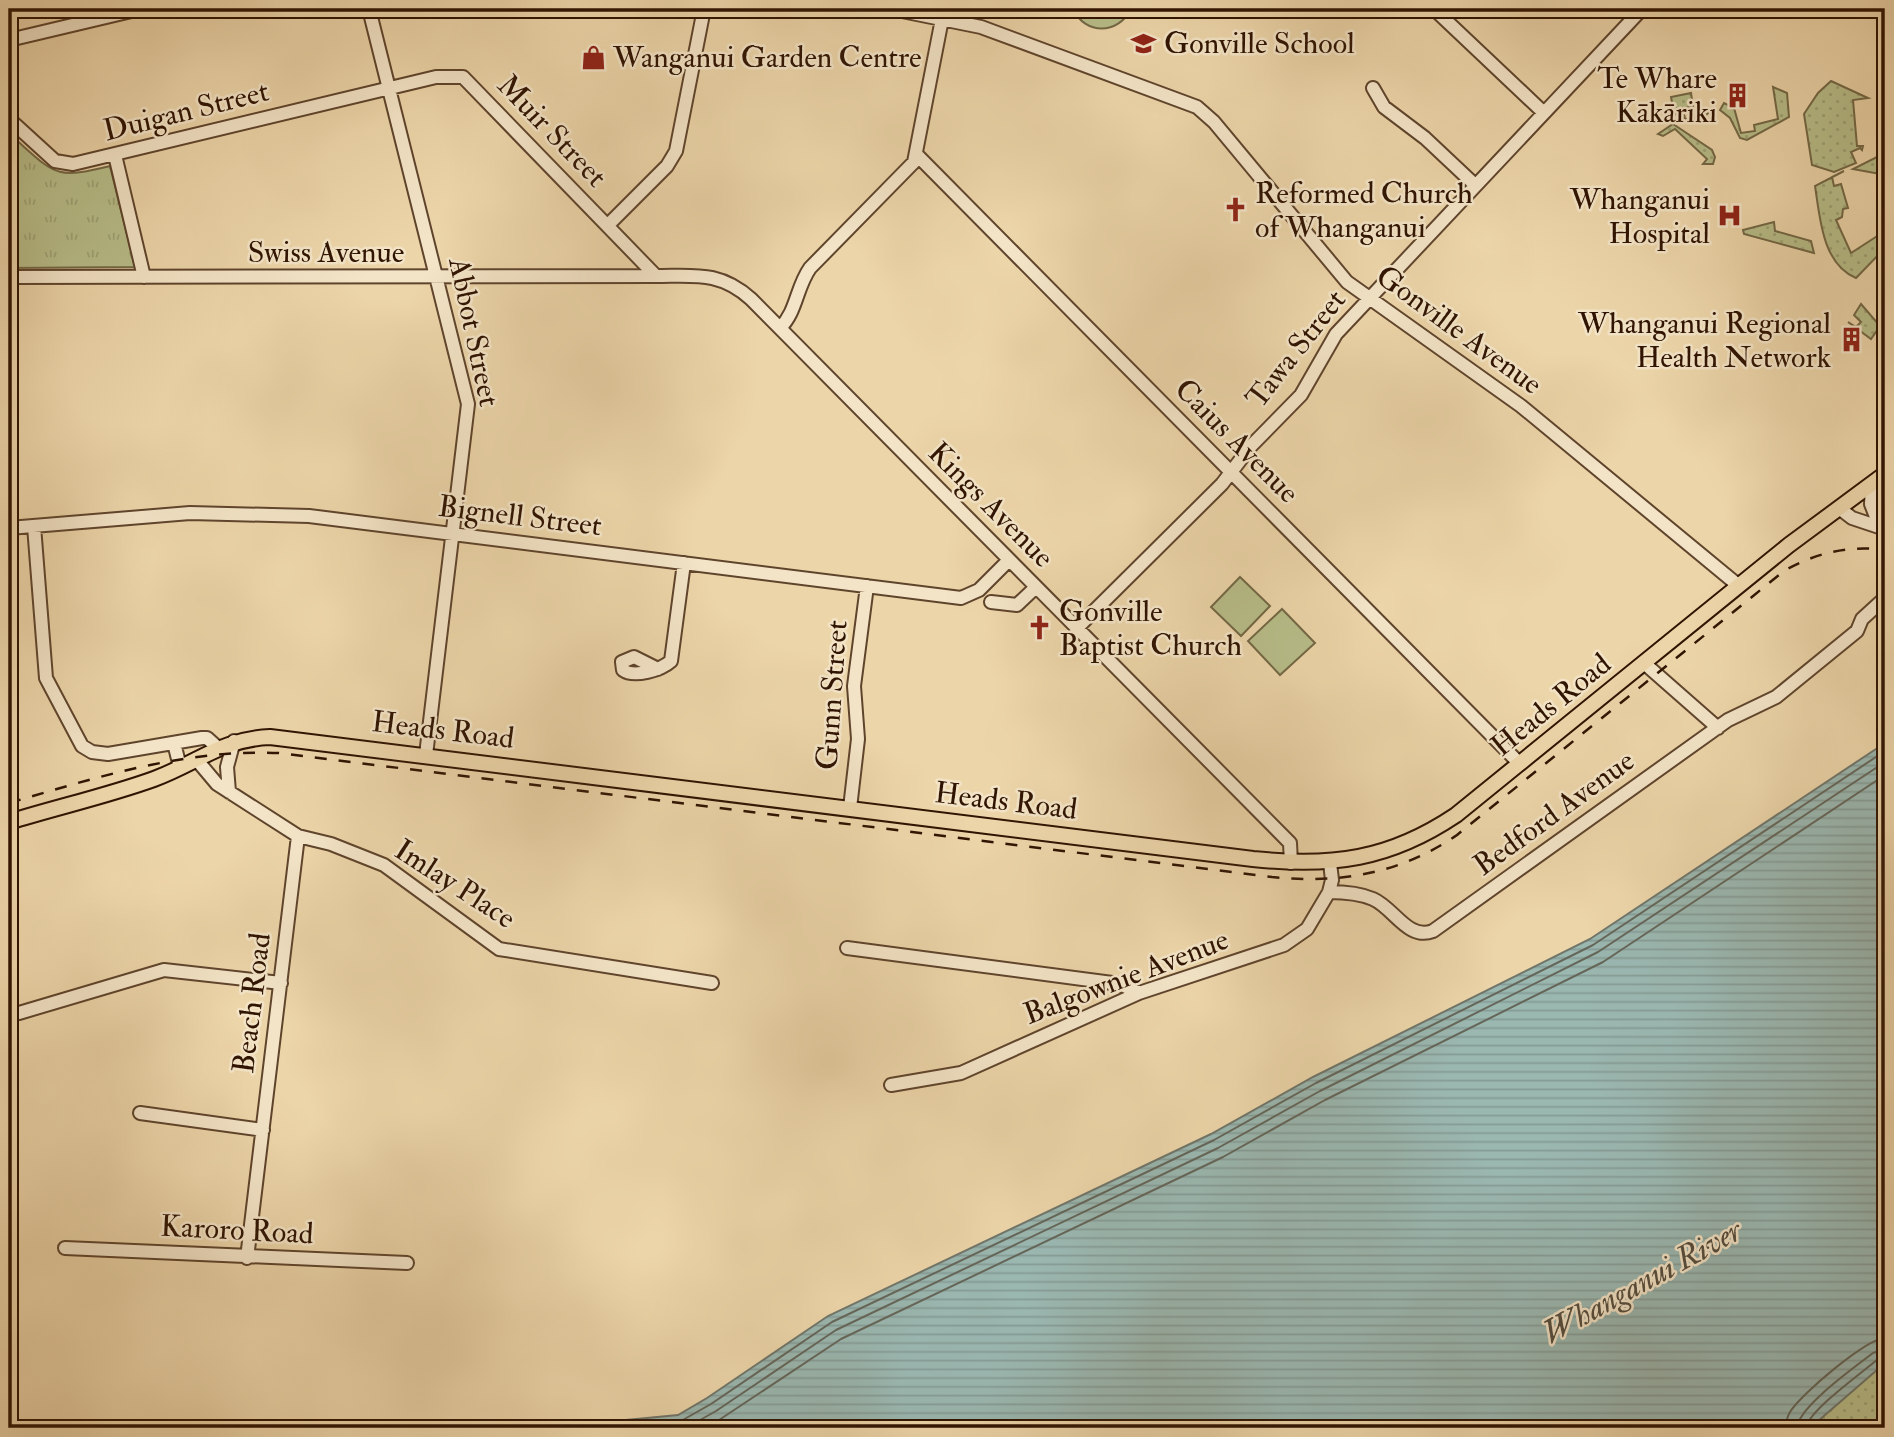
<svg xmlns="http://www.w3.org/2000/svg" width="1894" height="1437" font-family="'IM FELL Double Pica',serif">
	<defs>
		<pattern id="grass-dots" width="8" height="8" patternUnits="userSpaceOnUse" patternTransform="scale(1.75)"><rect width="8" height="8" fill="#b7bd89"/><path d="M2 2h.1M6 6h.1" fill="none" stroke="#9ea275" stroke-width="1.8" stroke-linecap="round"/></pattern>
		<pattern id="park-tufts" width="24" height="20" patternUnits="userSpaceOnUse" patternTransform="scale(1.75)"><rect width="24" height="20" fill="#b7bd89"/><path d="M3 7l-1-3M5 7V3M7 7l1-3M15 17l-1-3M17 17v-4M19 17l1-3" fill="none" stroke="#9ea275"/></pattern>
		<pattern id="water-rules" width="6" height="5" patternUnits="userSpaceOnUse" patternTransform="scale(1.75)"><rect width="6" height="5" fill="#9ab7b0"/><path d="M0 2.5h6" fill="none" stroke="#859c96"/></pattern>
	</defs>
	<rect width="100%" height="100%" fill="#ecd5a9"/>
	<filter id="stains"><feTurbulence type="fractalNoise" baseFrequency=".00286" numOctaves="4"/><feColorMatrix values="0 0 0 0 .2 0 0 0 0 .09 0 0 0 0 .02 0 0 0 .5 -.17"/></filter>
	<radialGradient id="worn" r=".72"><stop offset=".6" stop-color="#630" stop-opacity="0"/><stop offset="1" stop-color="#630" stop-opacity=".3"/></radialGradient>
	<path fill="url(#grass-dots)" stroke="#746846" stroke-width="2" d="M1831 81 1868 98 1853 100 1857 146H1863L1862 150 1860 148 1851 152 1856 163 1834 172 1812 165 1804 114 1818 93Z
		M1773 87 1787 93 1789 117 1747 140 1740 138 1730 118 1720 110 1724 103 1734 108 1741 133 1755 131 1754 125 1778 119Z
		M1691 93 1693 107 1683 108 1685 119 1699 118V111L1709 112 1701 120 1687 122 1674 113 1671 97Z
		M1673 124 1712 150 1715 157 1713 164H1703L1707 159 1675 129 1663 136 1658 134Z
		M1879 156 1885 160V170L1880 174 1853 169Z
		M1844 171 1832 177 1834 186 1841 184 1848 208 1843 209 1842 217 1836 220 1851 253 1885 231V248L1856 278C1822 264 1820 217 1815 186Z
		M1774 222 1775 231 1811 241 1814 253 1744 234 1743 230Z
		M1861 304 1880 326 1871 339 1848 322 1856 327 1861 322 1854 315Z
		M1885 1348V1428H1782Z"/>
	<path fill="url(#park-tufts)" stroke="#746846" stroke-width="2" d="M13 137C55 174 54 180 110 166L135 267 9 268V142Z"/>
	<path fill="#b7bd89" stroke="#746846" stroke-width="2" d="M1073 9H1131C1118 35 1085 35 1073 9Z
		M1240 577 1270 606 1241 636 1211 607Z
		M1282 609 1315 643 1280 675 1248 641Z"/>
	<path fill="url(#water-rules)" stroke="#70766a" stroke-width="2" d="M1885 743V1363L1810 1428H542L678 1415 707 1398 828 1316 1211 1134 1313 1077 1590 939Z"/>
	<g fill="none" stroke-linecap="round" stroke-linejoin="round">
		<path stroke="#656659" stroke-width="2" d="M613 1428 681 1421 711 1404 832 1322 1214 1140 1316 1083 1593 945 1885 751
			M686 1428 716 1411 836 1330 1218 1148 1320 1091 1598 952 1885 762
			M707 1428 841 1339 1223 1157 1325 1100 1603 962 1885 775
			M1786 1428C1786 1422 1787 1417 1790 1412 1801 1394 1866 1339 1885 1338
			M1797 1428C1798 1407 1855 1367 1873 1353L1885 1349
			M1806 1428C1808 1411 1863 1372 1878 1359L1885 1358"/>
		<defs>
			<path id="minor" d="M369 9 468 404 426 755
				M892 9 981 27 1197 107 1214 122 1347 282 1521 406 1739 586
				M1434 9 1544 113
				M9 40 140 9
				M1373 88 1384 107 1425 138 1475 185
				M9 119 55 161 73 164 436 77H463L656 276
				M916 154 1520 764
				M115 155 144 277
				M608 225 667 166 676 151 704 9
				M9 277 656 276C695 276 720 271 751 299L1290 843 1291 863
				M780 328C797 311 796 288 810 268L914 162 942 19
				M1872 485 1871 504 1880 527
				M1839 508 1852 518 1885 529
				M34 526 46 678 82 746 92 752 108 754 202 738H207L217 747
				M9 528 190 513 309 516 961 598 979 590 1009 560
				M991 602 1017 605 1036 587
				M1076 629 1222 484 1251 446 1301 395 1336 334 1642 9
				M1644 663 1718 728
				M658 669 634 657 622 662 623 670C634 678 661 670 671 661L684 563
				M174 743 180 767
				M196 759 217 784 298 836 331 844 384 865 499 949 712 983
				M229 792 227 767 234 741
				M850 808 858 739 854 686 867 586
				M1329 892C1344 892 1359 893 1373 899 1394 908 1408 941 1433 931L1728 720 1776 697 1857 631 1862 619 1885 598
				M847 948 1120 984 1139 993
				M19 1013 164 970 281 983
				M891 1085 961 1073 1139 993 1284 945 1307 929 1329 892 1332 880 1330 863
				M140 1113 263 1130
				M65 1248 407 1263
				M247 1258 298 836"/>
			<path id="major" d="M9 822C57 807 107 796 154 779 197 763 222 739 270 737L1253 859C1332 867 1389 860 1456 815L1789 545 1885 474"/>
		</defs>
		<use href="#minor" stroke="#5f442c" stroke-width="16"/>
		<use href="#major" stroke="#301402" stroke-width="18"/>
		<use href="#minor" stroke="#f3e4c7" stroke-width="12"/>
		<use href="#major" stroke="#ecd5a9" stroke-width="14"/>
		<path stroke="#301402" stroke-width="2.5" stroke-dasharray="12 12" stroke-linecap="butt" d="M9 803C98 777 185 749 279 753L1272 877C1339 884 1400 874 1457 835L1784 571C1815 553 1849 545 1885 550"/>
	</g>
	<defs>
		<symbol id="school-bare" viewBox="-9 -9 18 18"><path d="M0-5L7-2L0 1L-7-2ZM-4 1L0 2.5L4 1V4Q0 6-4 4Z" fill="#8f2418" stroke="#f3e4c7" stroke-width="2.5" paint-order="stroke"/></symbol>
		<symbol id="shop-bare" viewBox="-9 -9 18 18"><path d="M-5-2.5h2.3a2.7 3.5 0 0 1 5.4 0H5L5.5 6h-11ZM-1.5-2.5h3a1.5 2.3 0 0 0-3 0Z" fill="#8f2418" stroke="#f3e4c7" stroke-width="2.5" paint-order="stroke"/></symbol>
		<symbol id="building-bare" viewBox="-9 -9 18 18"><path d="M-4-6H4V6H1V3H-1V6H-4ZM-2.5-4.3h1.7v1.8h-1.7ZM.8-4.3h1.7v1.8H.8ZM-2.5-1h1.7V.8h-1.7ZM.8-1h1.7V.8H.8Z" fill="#8f2418" stroke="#f3e4c7" stroke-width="2.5" paint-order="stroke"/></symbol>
		<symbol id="church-bare" viewBox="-9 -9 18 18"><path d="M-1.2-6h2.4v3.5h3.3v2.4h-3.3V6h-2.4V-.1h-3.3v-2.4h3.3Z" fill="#8f2418" stroke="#f3e4c7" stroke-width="2.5" paint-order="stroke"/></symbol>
		<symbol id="hospital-bare" viewBox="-9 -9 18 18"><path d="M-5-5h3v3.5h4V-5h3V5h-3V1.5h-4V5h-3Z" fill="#8f2418" stroke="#f3e4c7" stroke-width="2.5" paint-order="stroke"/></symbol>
	</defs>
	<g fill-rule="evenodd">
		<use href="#school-bare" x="1126" y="26" width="35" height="35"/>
		<use href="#shop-bare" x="576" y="40" width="35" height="35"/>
		<use href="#building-bare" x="1720" y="78" width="35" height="35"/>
		<use href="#church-bare" x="1218" y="192" width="35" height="35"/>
		<use href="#hospital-bare" x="1712" y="198" width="35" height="35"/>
		<use href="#building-bare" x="1834" y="322" width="35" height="35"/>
		<use href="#church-bare" x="1022" y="610" width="35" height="35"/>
	</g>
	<g text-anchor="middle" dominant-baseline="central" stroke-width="5" stroke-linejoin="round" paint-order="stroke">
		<g font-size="30" fill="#301402" stroke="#f3e4c7" text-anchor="start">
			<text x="1164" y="43">Gonville School</text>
			<text x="613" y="57">Wanganui Garden Centre</text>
			<text x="1717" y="78" text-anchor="end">Te Whare<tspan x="1717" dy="34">Kākāriki</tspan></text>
			<text x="1255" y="193">Reformed Church<tspan x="1255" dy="34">of Whanganui</tspan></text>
			<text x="1710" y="199" text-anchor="end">Whanganui<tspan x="1710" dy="34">Hospital</tspan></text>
			<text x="1831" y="323" text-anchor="end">Whanganui Regional<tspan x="1831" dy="34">Health Network</tspan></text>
			<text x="1059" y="611">Gonville<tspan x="1059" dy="34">Baptist Church</tspan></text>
		</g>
		<g font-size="30" fill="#301402" stroke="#f3e4c7">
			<text transform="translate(186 111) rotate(-14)">Duigan Street</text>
			<text transform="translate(552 131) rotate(46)">Muir Street</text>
			<text x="326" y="252">Swiss Avenue</text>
			<text transform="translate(1459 330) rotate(36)">Gonville Avenue</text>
			<text transform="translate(474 332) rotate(78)">Abbot Street</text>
			<text transform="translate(1296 349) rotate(-52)">Tawa Street</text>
			<text transform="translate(1237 441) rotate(45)">Caius Avenue</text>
			<text transform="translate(991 505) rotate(45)">Kings Avenue</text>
			<text transform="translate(520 516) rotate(7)">Bignell Street</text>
			<text transform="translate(832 695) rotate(-86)">Gunn Street</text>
			<text transform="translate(1551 705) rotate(-39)">Heads Road</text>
			<text transform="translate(443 730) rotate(7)">Heads Road</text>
			<text transform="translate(1006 801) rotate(7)">Heads Road</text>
			<text transform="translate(1554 813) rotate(-36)">Bedford Avenue</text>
			<text transform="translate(455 884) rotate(33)">Imlay Place</text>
			<text transform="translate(1126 977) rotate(-21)">Balgownie Avenue</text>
			<text transform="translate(252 1003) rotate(-83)">Beach Road</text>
			<text transform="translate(237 1230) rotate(3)">Karoro Road</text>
		</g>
		<g font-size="32" font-style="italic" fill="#554d3f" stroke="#f3e4c7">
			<text transform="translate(1642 1282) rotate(-29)">Whanganui River</text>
		</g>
	</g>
	<rect width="1894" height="1437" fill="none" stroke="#ecd5a9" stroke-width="35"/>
	<rect x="10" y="10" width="1873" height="1416" fill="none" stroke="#301402" stroke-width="3.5"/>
	<rect x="18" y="18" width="1859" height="1402" fill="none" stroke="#301402" stroke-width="2"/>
	<rect width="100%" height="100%" filter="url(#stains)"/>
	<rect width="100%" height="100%" fill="url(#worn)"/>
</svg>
